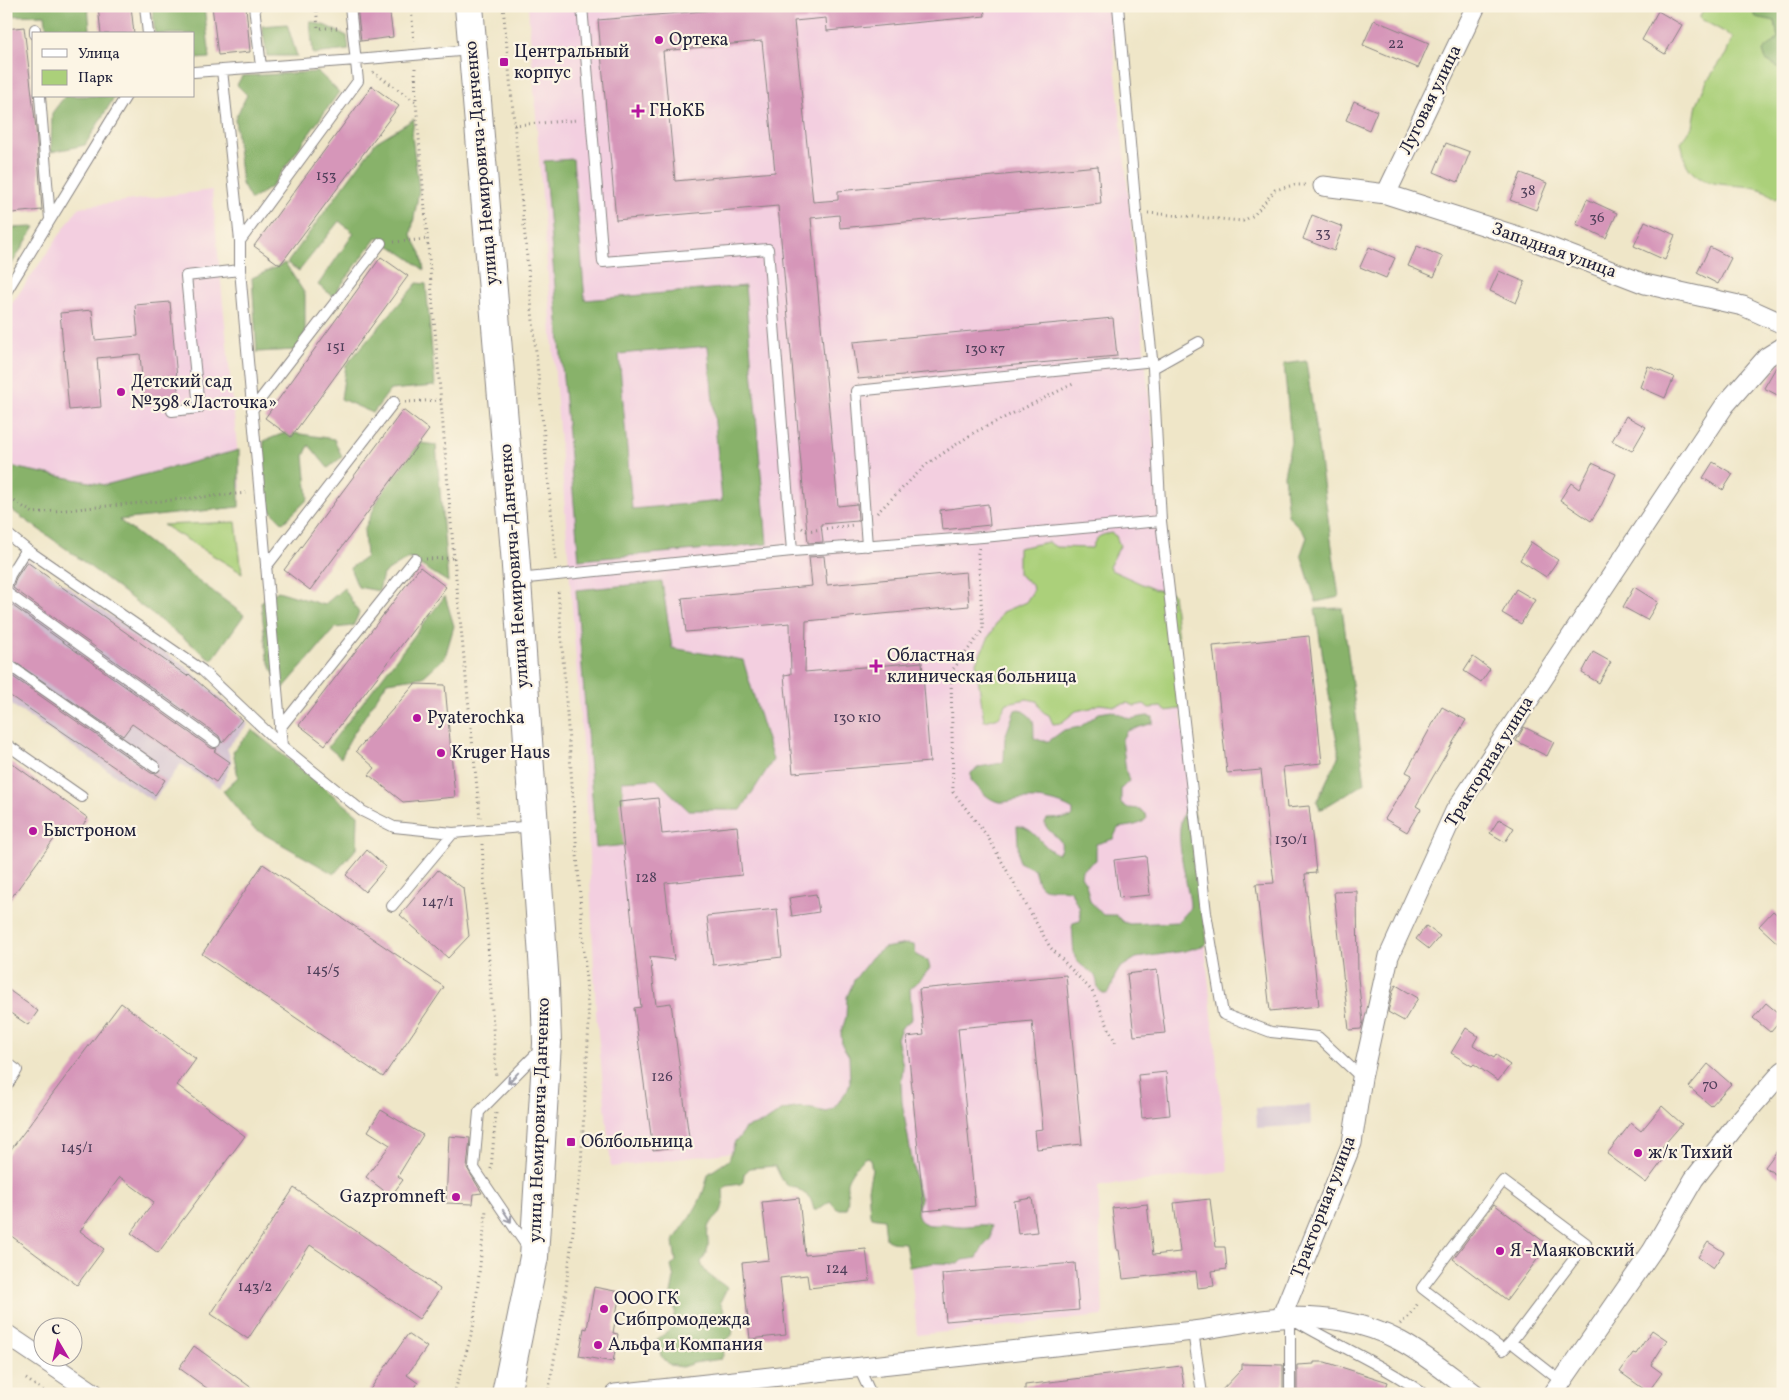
<svg xmlns="http://www.w3.org/2000/svg" width="1789" height="1400" font-family="Vollkorn,serif">
	<rect width="100%" height="100%" fill="#fcf5e5"/>
	<filter id="ink" filterUnits="userSpaceOnUse"><feTurbulence type="fractalNoise" baseFrequency=".02" numOctaves="2"/><feDisplacementMap in="SourceGraphic" scale="10" xChannelSelector="R" yChannelSelector="G"/><feConvolveMatrix kernelMatrix="1 2 1 2 8 2 1 2 1" color-interpolation-filters="sRGB"/></filter>
	<filter id="wash" filterUnits="userSpaceOnUse"><feTurbulence type="fractalNoise" baseFrequency=".0096" numOctaves="4" result="noise"/><feDisplacementMap in="SourceGraphic" scale="20" xChannelSelector="R" yChannelSelector="G"/><feGaussianBlur stdDeviation="1.12" result="paint"/><feColorMatrix in="noise" values="0 0 0 0 0 0 0 0 0 0 0 0 0 0 0 0 0 1.4 0 .05"/><feComposite in="paint" operator="in"/></filter>
	<g filter="url(#wash)">
		<rect width="100%" height="100%" fill="#efe6c8"/>
		<path fill="#f3cfe0" d="M528 6H1109L1228 1172 1098 1186 1103 1316 917 1335 898 1132 611 1167 596 1013 587 811Z
			M212 190 241 488 42 506 12 476 8 309 79 207Z"/>
		<path fill="#cfbdcf" d="M25 558 184 665 248 724 227 748 232 762 220 788 181 764 153 801 6 701V584Z
			M1310 1105 1311 1125 1257 1128 1256 1108Z"/>
		<path fill="#abd07a" stroke="#66795a" d="M1706 6H1757L1754 13 1775 21 1778 39 1763 51 1766 60 1783 70V195L1776 199C1772 196 1767 192 1763 190 1739 181 1702 192 1687 165 1684 159 1683 149 1681 142L1693 127 1697 104 1707 81 1726 54 1733 37 1699 18Z
			M236 522 242 573 163 525Z
			M1111 533 1116 536 1120 546 1109 567 1111 570 1153 589 1173 593 1185 708 1166 711 1161 707 1149 708 1144 704 1135 706 1127 703 1115 706 1099 704 1091 708 1076 711 1061 723 1053 724 1049 715C1041 712 1040 708 1037 701L1027 699 1007 703 999 717 984 721 976 662 1002 612 1026 602 1033 591 1032 585 1018 574V548L1048 542 1056 547 1092 548C1096 537 1099 535 1111 533Z"/>
		<path fill="#88b26a" stroke="#556a52" fill-rule="evenodd" d="M6 6H88L90 30 63 34H47L45 15 6 16Z
			M152 6H204L210 58 194 59V34H155Z
			M1757 6H1783V70L1766 60 1763 51 1778 38 1775 21 1756 17 1754 13Z
			M310 21 326 26 347 36 349 50 313 54Z
			M287 24 297 56H267L262 26Z
			M318 72 339 92 271 187 251 200 242 184 235 119 247 95 237 85 242 76Z
			M65 96H115L85 145 51 152 52 113Z
			M414 119 412 136 419 190 411 235 421 253 424 270 410 259 377 237 333 296 318 285 354 233 339 221 299 271 287 263 376 142Z
			M573 159 585 300 745 286 767 544 579 560 544 161ZM708 346 722 501 632 509 619 354Z
			M35 227 6 273V228Z
			M285 263 305 294V338L295 350 257 352 252 278Z
			M417 283 426 284 435 386 390 390 373 413 341 399 346 365Z
			M6 315 12 467 105 485 239 450V507L119 520 244 615 212 660 72 553 6 506Z
			M1306 361 1339 597 1316 602 1301 554 1307 537 1288 515 1284 475 1291 441 1284 364Z
			M287 432 334 439 342 457 328 468 309 445 304 456 308 499 283 523 268 508 263 465 264 441Z
			M421 443 436 445 448 582 409 558 383 574 379 591 358 587 350 568 366 557 364 530 389 477Z
			M662 582 672 648 743 660 773 760 741 810H688L656 779 622 781 626 845 596 848 576 590Z
			M344 588 359 613 353 626 335 628 281 691 267 657 261 602 278 591 324 605Z
			M445 596 454 626 445 657 423 677 387 682 350 739 341 758 328 747Z
			M1342 608 1365 783 1320 810 1317 801 1339 755 1315 609Z
			M1019 709C1037 719 1033 721 1034 738L1042 741H1049L1064 730 1080 727 1099 713 1112 711 1130 719 1147 716 1153 717V723L1127 731 1122 739 1126 771 1129 781 1121 789V803L1128 808 1140 809 1146 815 1147 818C1141 826 1128 826 1118 828L1113 839 1096 844V860L1082 870 1081 876 1086 884 1090 901 1103 915H1116L1123 922 1130 924 1178 922C1182 917 1189 912 1190 906 1190 900 1188 892 1187 887 1183 863 1174 832 1185 809L1193 806 1207 943 1205 945 1185 951 1136 958 1120 968 1115 976 1111 989 1107 994C1095 992 1099 984 1095 976 1090 969 1078 966 1075 957 1073 953 1073 933 1072 926L1073 923 1080 921 1081 918 1079 906 1075 901 1071 891C1049 884 1040 899 1034 869L1019 862 1017 826C1036 827 1041 848 1058 854 1070 837 1046 836 1045 822L1047 819 1071 818 1073 816V810C1058 801 1040 798 1023 799 1016 799 1006 803 999 802 988 800 978 788 971 780V773L979 767 1002 763 1004 760 1005 737 1015 710Z
			M252 730 358 815 357 848 334 874 253 828 223 791 238 777 233 751Z
			M907 944 914 945 916 955 928 961 930 968 922 978 910 989 912 1019 902 1027 897 1038 903 1066 901 1084 902 1102 916 1184 921 1200C913 1214 918 1226 936 1225 942 1225 938 1223 944 1224 949 1224 954 1226 960 1226 970 1227 980 1223 991 1226V1238L983 1247 977 1258 963 1260 959 1264 934 1263 909 1267 905 1243C898 1242 892 1244 886 1239L884 1219 871 1217 870 1214 868 1188 872 1169 870 1159 867 1157C861 1158 849 1175 847 1182 846 1188 850 1198 846 1209H837L830 1201 817 1210H814C813 1206 812 1202 810 1198 806 1194 801 1192 797 1188 783 1188 781 1176 775 1166L750 1168 744 1174 743 1182 740 1184 727 1186 723 1190C724 1200 724 1208 718 1216 714 1221 709 1222 708 1228 706 1246 713 1243 701 1262 704 1276 717 1279 727 1288L720 1302C723 1310 736 1328 732 1335 730 1338 728 1338 726 1341 722 1347 726 1352 721 1359L694 1363 682 1367 670 1365 661 1356 656 1340 670 1330 675 1311 671 1294 674 1278 671 1266 676 1261 673 1242C689 1217 702 1205 708 1174L729 1160 735 1141 740 1137 745 1128 765 1122 783 1110 802 1107 827 1112 833 1109 838 1103 848 1089 850 1083 849 1056 842 1045 841 1033 846 1017 847 997 854 980 872 957 884 948Z"/>
		<g id="blocks">
			<path fill="#d696b9" fill-rule="evenodd" d="M98 6H131L134 34H101Z
				M212 6H246L250 52 218 55Z
				M357 6H389L393 37 361 41Z
				M760 6H984L985 16 827 31 826 18 794 21 813 202 838 200V191L1098 166 1101 204 840 228 839 215 811 218 838 506 857 504 858 521 821 524 823 542 808 543 778 206 616 220 598 20ZM762 41 775 172 675 181 663 51Z
				M1658 11 1682 25 1665 54 1642 40Z
				M1374 20 1429 43 1418 68 1363 45Z
				M24 27 36 129 42 210 12 213 6 161V29Z
				M372 86 399 106 280 265 254 246Z
				M1354 101 1377 111 1369 130 1346 120Z
				M1446 143 1470 152 1458 182 1434 172Z
				M1521 173 1547 183 1536 210 1510 200Z
				M1587 199 1617 213 1606 238 1576 224Z
				M1312 215 1343 227 1334 251 1303 239Z
				M1645 221 1675 235 1665 260 1634 246Z
				M1417 246 1443 257 1434 277 1408 266Z
				M1369 247 1395 258 1386 278 1360 267Z
				M1710 247 1731 258 1718 284 1697 273Z
				M381 257 408 276 291 437 265 418Z
				M1499 271 1525 282 1516 303 1490 291Z
				M170 302 179 400 144 403 140 354 97 358 101 407 69 410 60 313 92 310 95 340 138 336 135 305Z
				M1113 318 1117 356 858 379 853 342Z
				M1783 360V398L1764 388 1778 364Z
				M1648 366 1674 377 1665 398 1640 387Z
				M403 410 429 430 310 590 284 570Z
				M1626 416 1646 427 1632 451 1612 441Z
				M1713 462 1733 474 1723 490 1703 478Z
				M1592 463 1616 474 1602 504 1591 521 1560 500 1571 483 1579 489Z
				M988 504 990 525 942 530 940 510Z
				M1531 542 1558 560 1546 577 1520 560Z
				M824 556 827 585 966 572 969 606 806 621 805 672 922 662 930 762 793 773 784 675 791 674 790 623 686 632 682 598 812 586 809 557Z
				M27 562 187 676 189 674 242 720 222 743 219 736 13 588 16 578Z
				M420 567 446 587 325 745 299 725Z
				M1634 587 1658 602 1647 620 1623 607Z
				M1516 589 1535 600 1521 624 1502 613Z
				M6 601 211 748 217 749 214 751 230 762 216 782 132 724 123 736 6 656Z
				M1309 636 1322 763 1283 767 1287 808 1309 806 1316 873 1305 874 1319 1006 1270 1011 1256 884 1274 883 1261 770 1227 773 1213 646Z
				M1593 652 1611 662 1599 683 1582 673Z
				M1473 657 1490 669 1481 682 1464 671Z
				M6 672 151 773 156 774 165 780 155 795 6 693Z
				M415 684 445 685 455 797 403 802 369 775 375 768 356 751Z
				M1442 707 1466 720 1416 806 1421 809 1407 832 1385 819 1412 775 1406 772Z
				M1524 727 1554 742 1547 756 1516 741Z
				M6 759 88 818 75 836 63 827 6 905Z
				M658 798 662 834 737 826 742 875 665 883 674 960 650 957 656 1005 671 1003 690 1145 653 1150 634 1008 641 1007 619 802Z
				M1499 819 1514 828 1505 842 1490 833Z
				M367 850 386 867 365 892 346 875Z
				M1146 856 1150 895 1119 898 1114 860Z
				M263 864 444 987 383 1077 202 954Z
				M438 870 463 888 469 936 448 958 400 915Z
				M1357 891 1358 978 1363 1022 1361 1029 1349 1030 1334 892Z
				M816 894 819 912 792 916 789 898Z
				M777 909 782 957 713 965 707 916Z
				M1773 911 1783 920V948L1759 926Z
				M1426 926 1440 936 1429 949 1416 939Z
				M1157 970 1165 1033 1134 1036 1127 974Z
				M1066 975 1082 1144 1037 1149 1035 1130 1043 1129 1032 1021 958 1028 975 1206 924 1211 907 1037 924 1035 919 989Z
				M1396 985 1418 998 1404 1021 1388 1012 1393 991Z
				M6 988 38 1011 28 1025 6 1010Z
				M121 1003 196 1059 177 1085 245 1136 158 1253 131 1233 154 1202 120 1177 80 1231 104 1249 77 1285 6 1232V1156Z
				M1766 1003 1783 1017 1770 1032 1753 1018Z
				M1466 1028 1478 1036 1473 1045 1494 1058 1496 1055 1510 1065 1498 1081 1474 1064 1472 1066 1451 1053Z
				M1708 1064 1731 1084 1711 1106 1689 1087Z
				M1166 1072 1170 1115 1142 1118 1138 1075Z
				M1662 1106 1682 1124 1662 1147 1669 1152 1646 1183 1607 1154 1631 1123 1641 1131Z
				M381 1110 423 1135 398 1176 403 1180 391 1196 366 1177 390 1145 368 1131Z
				M449 1136 470 1138 467 1168 482 1193 474 1194 473 1204 446 1203Z
				M1783 1143V1180L1765 1167Z
				M294 1188 440 1289 419 1319 310 1245 248 1339 211 1314Z
				M799 1198 805 1255 866 1249 870 1281 809 1288 807 1275 780 1278 786 1335 750 1339 742 1263 769 1260 762 1202Z
				M1032 1198 1037 1232 1018 1234 1014 1201Z
				M1210 1199 1216 1247H1225L1227 1269 1212 1271 1214 1286 1198 1288 1196 1271 1123 1279 1119 1250H1117L1112 1208 1147 1204 1153 1255 1180 1252 1174 1203Z
				M1494 1204 1548 1245 1507 1300 1453 1259Z
				M1708 1242 1724 1252 1713 1268 1698 1257Z
				M1075 1263 1079 1310 946 1321 942 1274Z
				M594 1287 620 1292 613 1333 618 1334 613 1362 579 1356 584 1328 587 1329Z
				M1652 1330 1667 1340 1651 1365 1662 1373 1648 1392 1620 1372 1633 1353 1636 1354Z
				M408 1334 427 1347 407 1375 418 1383 411 1394H367Z
				M194 1346 208 1356 260 1394H215L179 1368Z
				M1314 1362H1325L1388 1382 1384 1394H1305V1391H1297V1365L1314 1364Z
				M1242 1364 1283 1365V1391H1275V1394H1218L1242 1369Z
				M1181 1366 1185 1394H1025V1385Z"/>
		</g>
	</g>
	<g filter="url(#ink)">
		<use href="#blocks" fill-opacity="0" stroke="#888482" stroke-width="1"/>
		<g fill="none" stroke-linecap="round" stroke-linejoin="round">
			<defs>
				<path id="service" d="M145 6 148 34
					M254 6 261 67
					M1118 6 1136 212 1153 368 1161 521 1206 913 1223 1014 1271 1032 1318 1037 1362 1078
					M35 29V34
					M471 50 356 60 222 70 240 241V270L282 746 362 811 394 827 453 833 534 826
					M194 72 222 70
					M40 96 50 219
					M240 241 358 81 350 6
					M6 292 126 96
					M1153 368 1199 342
					M252 410 381 243
					M172 411 199 408 186 276 240 270
					M6 533 26 549 202 670 282 746
					M867 546 856 391 1145 362
					M792 551 983 537 1161 521
					M266 567 394 402
					M518 579 792 551 768 249 603 262 582 6
					M6 586 10 575 26 549
					M6 592 215 742
					M6 663 155 767
					M280 728 415 559
					M6 744 82 797
					M392 906 453 833
					M6 1062 17 1070 6 1087
					M528 1248 474 1168 479 1112 541 1049
					M1296 1321C1338 1346 1384 1365 1424 1394
					M1193 1331 1202 1394
					M1511 1342 1586 1243 1503 1181 1422 1288 1503 1350 1511 1342 1562 1382
					M859 1368 871 1394
					M1290 1394V1318"/>
				<path id="minor" d="M1323 186 1386 194 1536 242 1645 284 1743 306 1783 324
					M1386 194 1476 6
					M1281 1318 1352 1143 1362 1078 1389 956 1455 811 1725 405 1767 357 1783 347
					M6 1334 95 1394
					M615 1394 1193 1331C1222 1327 1252 1320 1281 1318 1320 1315 1365 1322 1400 1341 1426 1355 1451 1376 1475 1394
					M1553 1394 1652 1251 1694 1179 1740 1120 1783 1071"/>
				<path id="primary" d="M469 6 515 552 545 986 547 1043 534 1257 506 1394"/>
			</defs>
			<use href="#service" stroke="#888482" stroke-width="12"/>
			<use href="#minor" stroke="#888482" stroke-width="21"/>
			<use href="#primary" stroke="#888482" stroke-width="30"/>
			<path stroke="#888482" stroke-width="3" stroke-dasharray="1 4" stroke-linecap="butt" d="M316 6 318 28H341
				M411 6 414 44
				M503 6 556 562
				M415 68 416 102
				M373 72 416 102 454 558 480 818
				M514 125 578 120
				M1148 213 1243 221 1254 215 1275 190 1294 185H1308
				M394 242 429 239
				M405 402 441 400
				M6 496 33 513 247 493
				M877 513 927 464 975 432 1075 383
				M802 528 807 531 853 525
				M979 548 978 553 983 630 951 672 953 792 988 837 1050 947 1092 991 1117 1046
				M426 559 454 558
				M482 844 496 1077
				M491 1169 496 1113
				M1400 1324 1408 1317 1419 1302
				M26 1379 48 1394
				M454 1394 473 1329 486 1210
				M548 1394 564 1304 581 1166 589 1022 558 588"/>
			<use href="#service" stroke="#fff" stroke-width="10"/>
			<use href="#minor" stroke="#fff" stroke-width="19"/>
			<use href="#primary" stroke="#fff" stroke-width="28"/>
		</g>
		<defs><path id="oneway-shaft" d="M-6 0H5M1.5-3L5.5 0L1.5 3" fill="none" stroke-width="1.6" stroke-linecap="round" stroke-linejoin="round" transform="scale(1.25)"/></defs>
		<g stroke="#9c9ca7">
			<use href="#oneway-shaft" transform="translate(513 1078) rotate(134)"/>
			<use href="#oneway-shaft" transform="translate(507 1216) rotate(56)"/>
		</g>
	</g>
	<g fill="#b5179e" stroke="#fcf5e5" stroke-width="2">
		<circle cx="659" cy="40" r="5"/>
		<rect x="499" y="57" width="10" height="10" rx="2.5"/>
		<path d="M635.5 103.5h5v5h5v5h-5v5h-5v-5h-5v-5h5z"/>
		<circle cx="121" cy="392" r="5"/>
		<path d="M873.5 658.5h5v5h5v5h-5v5h-5v-5h-5v-5h5z"/>
		<circle cx="417" cy="718" r="5"/>
		<circle cx="441" cy="753" r="5"/>
		<circle cx="33" cy="831" r="5"/>
		<rect x="566" y="1137" width="10" height="10" rx="2.5"/>
		<circle cx="1638" cy="1153" r="5"/>
		<circle cx="456" cy="1197" r="5"/>
		<circle cx="1500" cy="1251" r="5"/>
		<circle cx="604" cy="1309" r="5"/>
		<circle cx="598" cy="1345" r="5"/>
	</g>
	<g text-anchor="middle" dominant-baseline="central" stroke-width="4.5" stroke-linejoin="round" paint-order="stroke">
		<g font-size="15" fill="#4f3f5a">
			<text x="1396" y="44">22</text>
			<text x="326" y="176">153</text>
			<text x="1528" y="191">38</text>
			<text x="1597" y="218">36</text>
			<text x="1323" y="233">33</text>
			<text x="336" y="347">151</text>
			<text x="985" y="349">130 к7</text>
			<text x="857" y="718">130 к10</text>
			<text x="1291" y="840">130/1</text>
			<text x="646" y="878">128</text>
			<text x="438" y="902">147/1</text>
			<text x="323" y="970">145/5</text>
			<text x="662" y="1077">126</text>
			<text x="1710" y="1085">70</text>
			<text x="77" y="1148">145/1</text>
			<text x="837" y="1269">124</text>
			<text x="255" y="1287">143/2</text>
		</g>
		<g font-size="18" fill="#22223b" stroke="#fcf5e5" text-anchor="start">
			<text x="669" y="40">Ортека</text>
			<text x="514" y="52">Центральный<tspan x="514" dy="21">корпус</tspan></text>
			<text x="649" y="111">ГНоКБ</text>
			<text x="131" y="382">Детский сад<tspan x="131" dy="21">№398 «Ласточка»</tspan></text>
			<text x="887" y="656">Областная<tspan x="887" dy="21">клиническая больница</tspan></text>
			<text x="427" y="718">Pyaterochka</text>
			<text x="451" y="753">Kruger Haus</text>
			<text x="43" y="831">Быстроном</text>
			<text x="581" y="1142">Облбольница</text>
			<text x="1648" y="1153">ж/к Тихий</text>
			<text x="446" y="1197" text-anchor="end">Gazpromneft</text>
			<text x="1510" y="1251">Я -Маяковский</text>
			<text x="614" y="1299">ООО ГК<tspan x="614" dy="21">Сибпромодежда</tspan></text>
			<text x="608" y="1345">Альфа и Компания</text>
		</g>
		<g font-size="18" fill="#22223b" stroke="#fcf5e5">
			<text transform="translate(1431 100) rotate(-64)">Луговая улица</text>
			<text transform="translate(482 163) rotate(-95)">улица Немировича-Данченко</text>
			<text transform="translate(1554 251) rotate(20)">Западная улица</text>
			<text transform="translate(515 566) rotate(-94)">улица Немировича-Данченко</text>
			<text transform="translate(1490 762) rotate(-58)">Тракторная улица</text>
			<text transform="translate(540 1120) rotate(-88)">улица Немировича-Данченко</text>
			<text transform="translate(1324 1207) rotate(-69)">Тракторная улица</text>
		</g>
	</g>
	<rect width="1789" height="1400" fill="none" stroke="#fcf5e5" stroke-width="25"/>
	<rect x="32" y="32" width="162" height="65" fill="#fcf5e5" stroke="#a5a1a1"/>
	<rect x="42" y="49" width="25" height="8" fill="#ffffff" stroke="#a5a1a1"/>
	<text x="78" y="58" font-size="15" fill="#22223b">Улица</text>
	<rect x="42" y="70" width="25" height="15" fill="#abd07a" stroke="#a5a1a1"/>
	<text x="78" y="82" font-size="15" fill="#22223b">Парк</text>
	<g transform="translate(58 1342) rotate(351)"><circle r="24" fill="#fcf5e5" stroke="#a5a1a1"/>
	<path d="M0-4L9 19L0 12L-9 19Z" fill="#b5179e"/>
	<text y="-8" font-size="14" font-weight="bold" text-anchor="middle" fill="#22223b">С</text>
	</g>
</svg>
